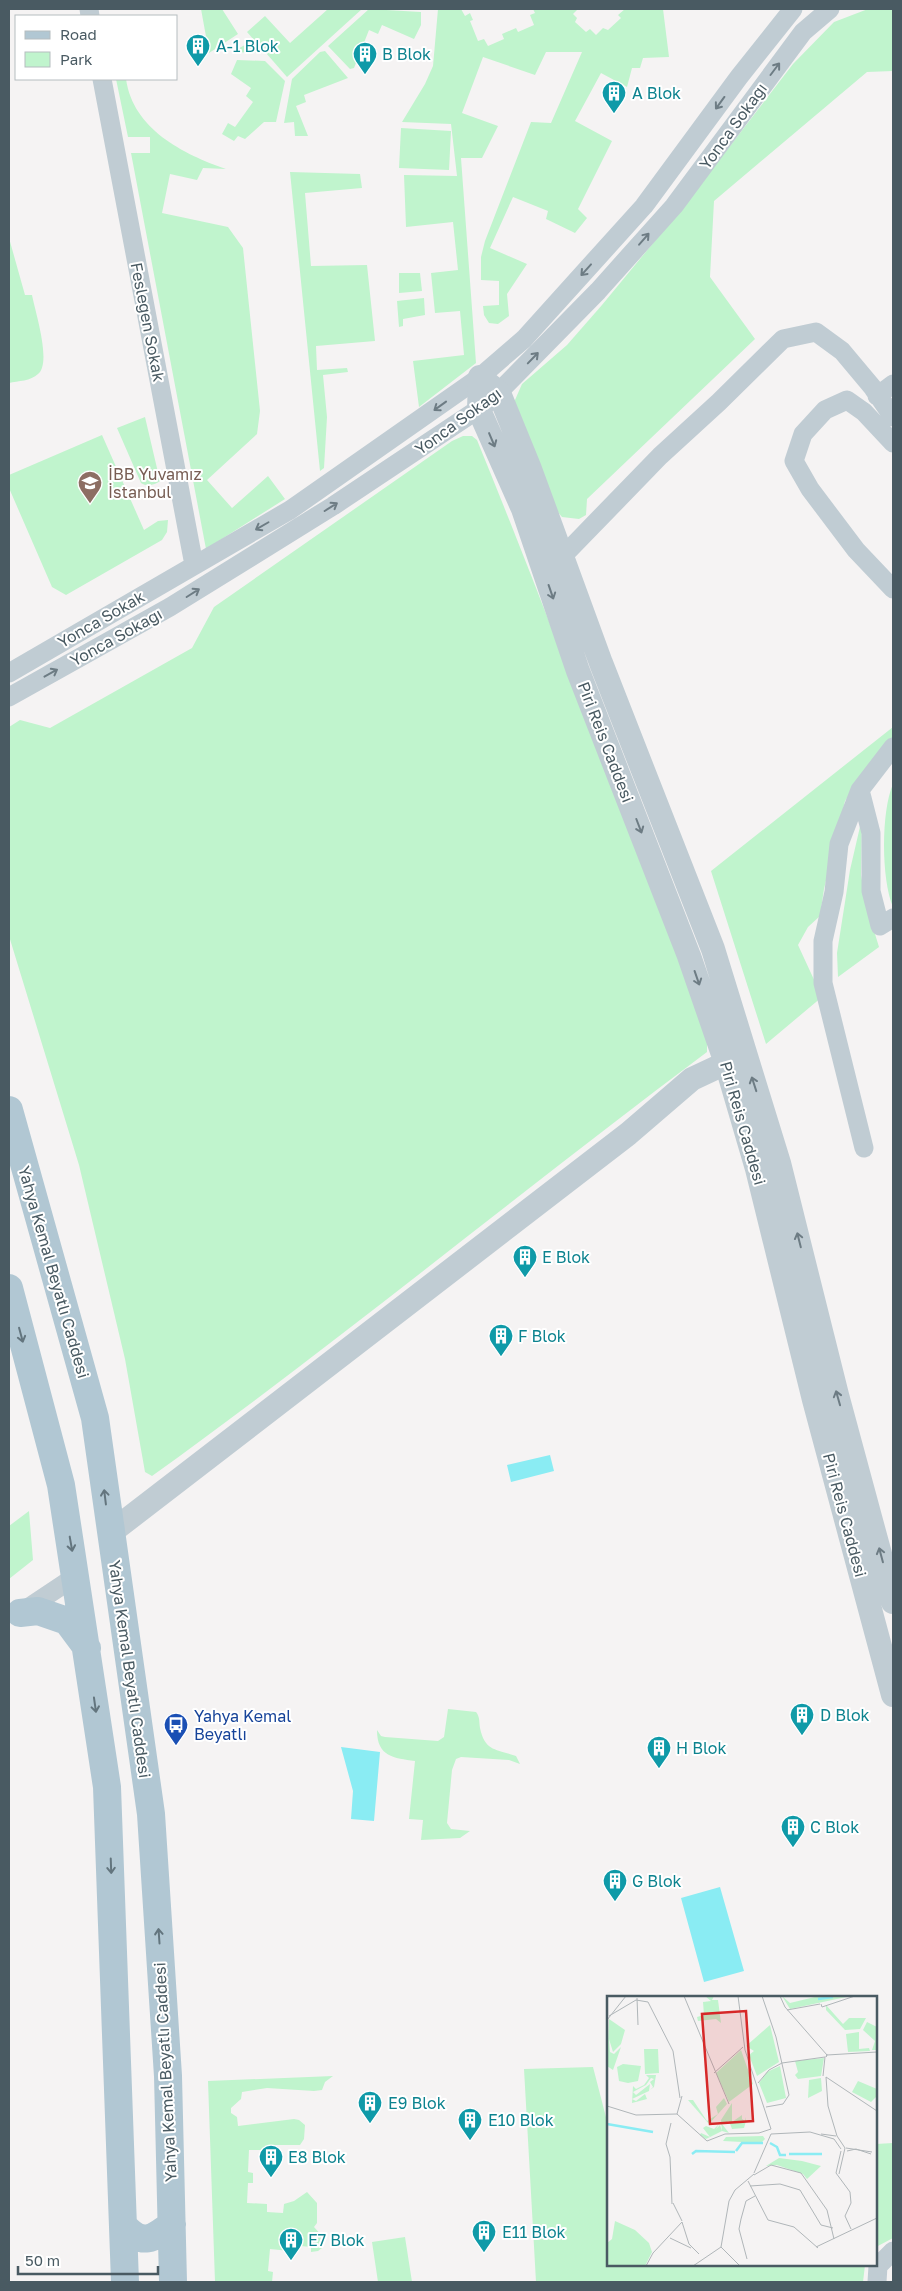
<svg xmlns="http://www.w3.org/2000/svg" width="902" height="2291" font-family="'Golos Text',sans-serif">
	<rect width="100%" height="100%" fill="#f5f3f3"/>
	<path fill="#c0f4cd" d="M201 9H222L238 34 209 53Z
		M328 9H362L287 77 266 53 232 52 254 40 247 32 265 16 290 43Z
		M369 9 421 12V25L414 39 382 25 378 34 369 30 354 68 350 69 328 46Z
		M438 9H461L465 16 470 13 473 20 470 21 478 41 484 39 488 46 504 39 502 34 516 28 518 32 534 25 530 15 535 13 533 9H575L577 10 573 14 577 18 575 22 586 32 590 29 596 35 603 28 608 30 621 18 618 15 625 9H663L669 57 643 58 640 68H632L627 87 601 73 575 121 612 141 578 209 587 218 575 233 546 219 548 211 513 197 490 248 527 264 507 294 509 316 498 324 489 323 484 315 483 306 499 305V281L481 280V257L485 241 531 122 551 123 582 52H546L535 75 483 57 462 113 498 126 482 158H461L476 363 419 407 413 361 464 355 460 311 435 313 431 273 458 270 453 222 406 227 404 175 457 176 451 124 402 122 425 84 433 66Z
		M868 9H893V71L867 72 714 201 710 277 755 339 587 499 586 515 579 519 562 517 557 511 515 407V400L522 384 567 345 602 305 687 202 793 64 834 22Z
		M325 51 348 78 304 95 306 102 296 106 308 136H295L294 122 284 123 292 79 320 52Z
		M237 60 265 61 285 81 276 122H264L245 139 238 136 234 141 222 134 228 123 235 127 253 102 246 96 251 88 231 74Z
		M116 79H126C133 129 183 154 226 169L203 168 197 180 170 174 162 213 228 227 243 248 260 411 257 434 207 480 232 508 268 476 285 499 206 549 131 153H150V137H128Z
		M401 128 451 131 449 170 399 168Z
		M290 172 360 174 362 188 305 193 311 266 367 265 375 341 316 346 317 370 347 368 348 372 323 375 327 417 324 468 320 471Z
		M9 238 25 295H32C35 311 52 363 38 374 31 381 18 381 9 383Z
		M399 273H420L422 291 399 293Z
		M424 298 425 315 403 319V326L399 327 397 301Z
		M145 417 160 481C155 485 147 487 141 483L117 428Z
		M102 435 144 530 158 521 168 520 167 532 162 540 66 595 52 587 9 488V475Z
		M463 436H472L477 440C556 633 627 829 703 1022L707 1041V1052C520 1192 341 1340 152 1476L145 1472 125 1359 79 1165 9 936V727L20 720 50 728 192 648 214 607 452 441Z
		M893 727V739L864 773 845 801 824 889 820 916 808 927 798 945 822 997 766 1044 711 871Z
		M893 784V907C881 879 881 811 893 784Z
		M862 818 861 875 867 908 879 947 838 977 837 953 850 870Z
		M29 1511 33 1560 9 1579V1526Z
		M448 1709 476 1712C480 1717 479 1721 480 1728 485 1752 497 1749 516 1756L520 1764 509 1760 461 1757 456 1759 452 1770 447 1823 451 1829 470 1831 460 1838 421 1840 423 1820 409 1819 415 1761C394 1758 377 1757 377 1730L381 1736 385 1737 438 1741 444 1737Z
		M593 2067 608 2125V2265H865L863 2282H536L524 2069Z
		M333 2076 325 2082 322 2090 314 2091 267 2088 242 2092 241 2099 231 2108V2113L237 2117 238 2126 294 2119 299 2120 305 2125 304 2139 300 2145H271L270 2150H249L248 2172 253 2173V2183H248L247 2203 267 2204V2212L283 2213 284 2204 294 2201 307 2192 317 2203V2223L314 2227 323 2237 322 2248 318 2251 311 2252V2247L291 2245 290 2251 270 2249 268 2271 273 2272 272 2282H215L208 2081Z
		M893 2143V2238L876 2247V2144Z
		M405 2237 412 2282H378L372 2242Z"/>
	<path fill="#8aecf3" d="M550 1455 554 1471 511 1482 507 1465Z
		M341 1747 380 1752 374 1821 351 1819 353 1791Z
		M720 1887 744 1971 704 1982 681 1898Z"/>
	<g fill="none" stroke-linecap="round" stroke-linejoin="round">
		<path stroke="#c0ccd3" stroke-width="19" d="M89 9 90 16
			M102 79 194 565
			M877 396 893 384
			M893 443 864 412 847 400 825 410 803 434 794 461 810 489 856 550 893 589
			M563 556 660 456 719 402 783 339 816 332 842 351 873 388 893 417
			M9 673 290 510 480 377 524 339 644 206 739 77 793 9
			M9 697 170 607 333 506 489 402 598 291 674 206 803 32 830 9
			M860 790 871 833V891L880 926 893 918
			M864 1148 823 983V941L834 892 839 844 860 790 893 747
			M22 1612 76 1576
			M877 2282 878 2266 893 2251"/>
		<path stroke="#c0ccd3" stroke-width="24" d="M480 377 479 410 523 509 578 671 689 956 726 1063 757 1169 814 1400 893 1695
			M480 377 499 393 530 469 601 663 713 949 779 1163 837 1395 893 1602
			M110 1533 628 1134 692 1079 741 1056"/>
		<path stroke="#b1c7d3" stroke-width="28" d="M9 1110 95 1418 151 1814 168 2076 173 2282
			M9 1288 61 1485 107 1787 125 2282
			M20 1613 38 1611 67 1621 87 1648
			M123 2225C142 2247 153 2239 172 2224"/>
	</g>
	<defs><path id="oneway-shaft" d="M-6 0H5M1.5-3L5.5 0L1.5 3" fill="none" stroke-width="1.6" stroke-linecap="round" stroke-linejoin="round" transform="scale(1.25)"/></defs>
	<g stroke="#6d7c84">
		<use href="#oneway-shaft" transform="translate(775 69) rotate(-53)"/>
		<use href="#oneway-shaft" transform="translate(720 103) rotate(126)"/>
		<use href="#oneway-shaft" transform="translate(644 239) rotate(-49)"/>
		<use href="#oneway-shaft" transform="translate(586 270) rotate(132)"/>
		<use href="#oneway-shaft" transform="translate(533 358) rotate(-46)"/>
		<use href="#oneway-shaft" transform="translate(440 406) rotate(144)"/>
		<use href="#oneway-shaft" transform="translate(492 440) rotate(67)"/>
		<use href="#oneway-shaft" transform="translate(331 507) rotate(-32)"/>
		<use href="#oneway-shaft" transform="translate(262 526) rotate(150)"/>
		<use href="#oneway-shaft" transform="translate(551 592) rotate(71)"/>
		<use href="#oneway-shaft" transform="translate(193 593) rotate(-32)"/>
		<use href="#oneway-shaft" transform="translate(51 673) rotate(-29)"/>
		<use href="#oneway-shaft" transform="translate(639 826) rotate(69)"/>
		<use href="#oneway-shaft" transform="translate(697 978) rotate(71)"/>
		<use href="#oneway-shaft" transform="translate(754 1084) rotate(-108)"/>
		<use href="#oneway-shaft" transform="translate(799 1240) rotate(-104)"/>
		<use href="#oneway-shaft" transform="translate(838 1398) rotate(-106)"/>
		<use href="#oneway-shaft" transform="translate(881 1555) rotate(-105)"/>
	</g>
	<g stroke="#63757e">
		<use href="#oneway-shaft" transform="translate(21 1335) rotate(75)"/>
		<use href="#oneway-shaft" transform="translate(105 1497) rotate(-97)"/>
		<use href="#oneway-shaft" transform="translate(71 1544) rotate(80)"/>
		<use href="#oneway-shaft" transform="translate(95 1705) rotate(82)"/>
		<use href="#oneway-shaft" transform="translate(111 1866) rotate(88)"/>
		<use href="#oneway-shaft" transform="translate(159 1936) rotate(-94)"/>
	</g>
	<defs>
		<symbol id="building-pin" viewBox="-11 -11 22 30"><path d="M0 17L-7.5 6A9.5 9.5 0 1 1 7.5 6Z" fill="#0f9aa8" stroke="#fff"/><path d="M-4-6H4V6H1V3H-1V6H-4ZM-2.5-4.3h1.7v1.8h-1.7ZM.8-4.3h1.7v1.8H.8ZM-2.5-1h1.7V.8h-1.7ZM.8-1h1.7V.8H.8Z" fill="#fff"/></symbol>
		<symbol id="school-pin" viewBox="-11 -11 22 30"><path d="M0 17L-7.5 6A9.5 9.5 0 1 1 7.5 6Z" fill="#8d6e63" stroke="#fff"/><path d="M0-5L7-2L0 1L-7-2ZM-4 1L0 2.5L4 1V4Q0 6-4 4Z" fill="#fff"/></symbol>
		<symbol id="bus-pin" viewBox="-11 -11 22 30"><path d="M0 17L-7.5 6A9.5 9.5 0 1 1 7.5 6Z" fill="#1a4fb4" stroke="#fff"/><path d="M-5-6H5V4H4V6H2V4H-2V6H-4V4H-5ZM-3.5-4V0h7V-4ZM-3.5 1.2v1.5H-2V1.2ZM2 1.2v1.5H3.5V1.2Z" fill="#fff"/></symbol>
	</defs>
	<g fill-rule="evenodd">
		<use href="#building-pin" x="184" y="32" width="28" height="38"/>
		<use href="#building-pin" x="351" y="40" width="28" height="38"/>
		<use href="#building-pin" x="600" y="79" width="28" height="38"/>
		<use href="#school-pin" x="76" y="469" width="28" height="38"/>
		<use href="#building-pin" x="511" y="1243" width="28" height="38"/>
		<use href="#building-pin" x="487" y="1322" width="28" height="38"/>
		<use href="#building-pin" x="788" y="1701" width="28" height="38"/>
		<use href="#bus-pin" x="162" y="1711" width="28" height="38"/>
		<use href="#building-pin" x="645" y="1734" width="28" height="38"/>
		<use href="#building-pin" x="779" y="1813" width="28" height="38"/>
		<use href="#building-pin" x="601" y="1867" width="28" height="38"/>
		<use href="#building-pin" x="356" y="2089" width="28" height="38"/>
		<use href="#building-pin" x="456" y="2106" width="28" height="38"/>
		<use href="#building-pin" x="257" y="2143" width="28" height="38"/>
		<use href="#building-pin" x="470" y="2218" width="28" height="38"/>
		<use href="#building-pin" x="277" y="2226" width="28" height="38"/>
	</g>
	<g text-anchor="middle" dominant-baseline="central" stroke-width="4" stroke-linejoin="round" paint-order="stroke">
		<g font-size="16" fill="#0d838f" stroke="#fff" text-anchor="start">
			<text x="216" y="46">A-1 Blok</text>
			<text x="382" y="54">B Blok</text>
			<text x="632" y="93">A Blok</text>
			<text x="542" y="1257">E Blok</text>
			<text x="518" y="1336">F Blok</text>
			<text x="820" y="1715">D Blok</text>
			<text x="676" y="1748">H Blok</text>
			<text x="810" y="1827">C Blok</text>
			<text x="632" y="1881">G Blok</text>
			<text x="388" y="2103">E9 Blok</text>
			<text x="488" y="2120">E10 Blok</text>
			<text x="288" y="2157">E8 Blok</text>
			<text x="502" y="2232">E11 Blok</text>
			<text x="308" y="2240">E7 Blok</text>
		</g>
		<g font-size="16" fill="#495a62" stroke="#fff">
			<text transform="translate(733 126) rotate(-54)">Yonca Sokağı</text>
			<text transform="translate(148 322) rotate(79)">Fesleğen Sokak</text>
			<text transform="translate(458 421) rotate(-36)">Yonca Sokağı</text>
			<text transform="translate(101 619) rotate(-30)">Yonca Sokak</text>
			<text transform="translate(116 637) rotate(-29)">Yonca Sokağı</text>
			<text transform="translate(606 742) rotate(69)">Piri Reis Caddesi</text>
			<text transform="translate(743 1123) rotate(74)">Piri Reis Caddesi</text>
			<text transform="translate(54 1272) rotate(74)">Yahya Kemal Beyatlı Caddesi</text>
			<text transform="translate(845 1515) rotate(75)">Piri Reis Caddesi</text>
			<text transform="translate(130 1669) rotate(82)">Yahya Kemal Beyatlı Caddesi</text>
			<text transform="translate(165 2072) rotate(-93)">Yahya Kemal Beyatlı Caddesi</text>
		</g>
		<g font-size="16" fill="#785e54" stroke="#fff" text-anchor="start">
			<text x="108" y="474">İBB Yuvamız<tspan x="108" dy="18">İstanbul</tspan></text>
		</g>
		<g font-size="16" fill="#164399" stroke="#fff" text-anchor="start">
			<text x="194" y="1716">Yahya Kemal<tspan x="194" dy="18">Beyatlı</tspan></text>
		</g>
	</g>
	<g transform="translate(607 1996)">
		<rect width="270" height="270" fill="#f5f3f3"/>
		<path d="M98 0H107L105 4H111L114 27 109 23 91 25 90 21 97 19 96 6 104 5ZM175 0 183 7 212 0H244L183 13ZM219 9 236 28 242 22H259L253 33 238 34 219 14ZM2 23 18 34 14 48 6 56 2 43 3 56 7 58 14 51 6 74 0 70ZM260 26 270 31V54H265L268 45 256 34ZM163 29 172 66 150 80 142 59 147 55 139 50ZM252 36V53L262 52 263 55 241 56 239 38ZM37 53H51L52 77 38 78ZM134 54 146 88 122 106 109 77ZM217 62 214 80 191 83 188 79 191 76 188 65ZM16 68 34 70 31 85 21 87 12 85 10 71ZM173 70 179 102 160 107 152 87 160 76ZM39 79H49L47 91 43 94 46 91 43 86 47 83 44 82 39 89 26 96 29 99 43 88 42 95 25 103 29 105 38 98 40 103 25 107 26 90 29 93 37 89 42 82ZM214 82 215 95 201 102 202 84ZM251 85 270 93V100L264 106 245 96ZM117 102 120 108 102 128 81 104H86L100 125 111 118 109 111ZM125 107V126L135 119V123L138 125V121L139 125 137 132 125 133 122 125 115 128 122 137 115 135 99 143 93 139 94 137 103 141 96 132 99 130 107 133 112 128 109 133 113 129 115 135 114 124ZM156 140 158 143 154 147 116 145 119 141ZM172 162 195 165 214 170 200 183 196 178 170 169 159 170ZM8 225 28 234 42 247 45 256 38 270H0V247L5 243Z" fill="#c0f4cd"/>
		<path fill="none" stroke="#8aecf3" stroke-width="2.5" d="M211 3 226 1M0 128 46 136M163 147 170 151 173 159H179M129 155 135 147H156M85 158 89 155 128 156M182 158H215"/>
		<path fill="none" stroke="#b0b6b9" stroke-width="1" d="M77 0 122 108M131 0 138 54 164 133M155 0 169 41 182 99 176 108 159 111M173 0 178 11 220 59 219 61 220 58M30 2 31 29M214 8 215 11 248 0M180 14 213 8M2 20 29 4 41 6 66 55 73 102M0 24 19 0M220 59 270 56M107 77 136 51M216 80 218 61M219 81 221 110 230 140 238 152M219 81 270 115M151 87 162 74 175 67 218 61M0 110 29 119 70 118 100 145 118 138 152 137 164 133M70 118 75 100M64 127 59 148 63 161 65 208M164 138 203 136 227 143 234 153M214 138 229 140M239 152 265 156M234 155 229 177 243 196 244 207 238 220 244 233M240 155 249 153 264 158M147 177 164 138M232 178 238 152M147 179 164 169 194 177 220 214 227 243M141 185 161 224 187 231 211 252M143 190 173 188 193 194 214 229 226 232M66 207 75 225M63 242 84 252M114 251 133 270M209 251 270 222M140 263 132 233 134 223 139 205 148 200M39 270 46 257 75 226 82 248 92 258M86 270 114 251 122 205 128 194 147 178"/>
		<path fill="#d62828" fill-opacity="0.15" stroke="#d62828" stroke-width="2.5" d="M139 15 146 125 103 128 95 18Z"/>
		<rect width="270" height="270" fill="none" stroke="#495a62" stroke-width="2.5"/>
	</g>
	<rect width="902" height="2291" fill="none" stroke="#495a62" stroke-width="20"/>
	<rect x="15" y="15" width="162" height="65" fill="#ffffff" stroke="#b6bdc0"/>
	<rect x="25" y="31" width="25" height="8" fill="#b1c7d3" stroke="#b6bdc0"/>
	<text x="60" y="40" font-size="15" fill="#495a62">Road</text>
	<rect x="25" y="52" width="25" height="15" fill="#c0f4cd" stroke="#b6bdc0"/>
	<text x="60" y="65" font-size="15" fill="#495a62">Park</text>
	<path d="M18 2266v8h140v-8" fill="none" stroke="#495a62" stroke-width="2.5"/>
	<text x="25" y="2266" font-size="15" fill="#495a62" stroke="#ffffff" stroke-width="4" paint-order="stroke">50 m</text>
</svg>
